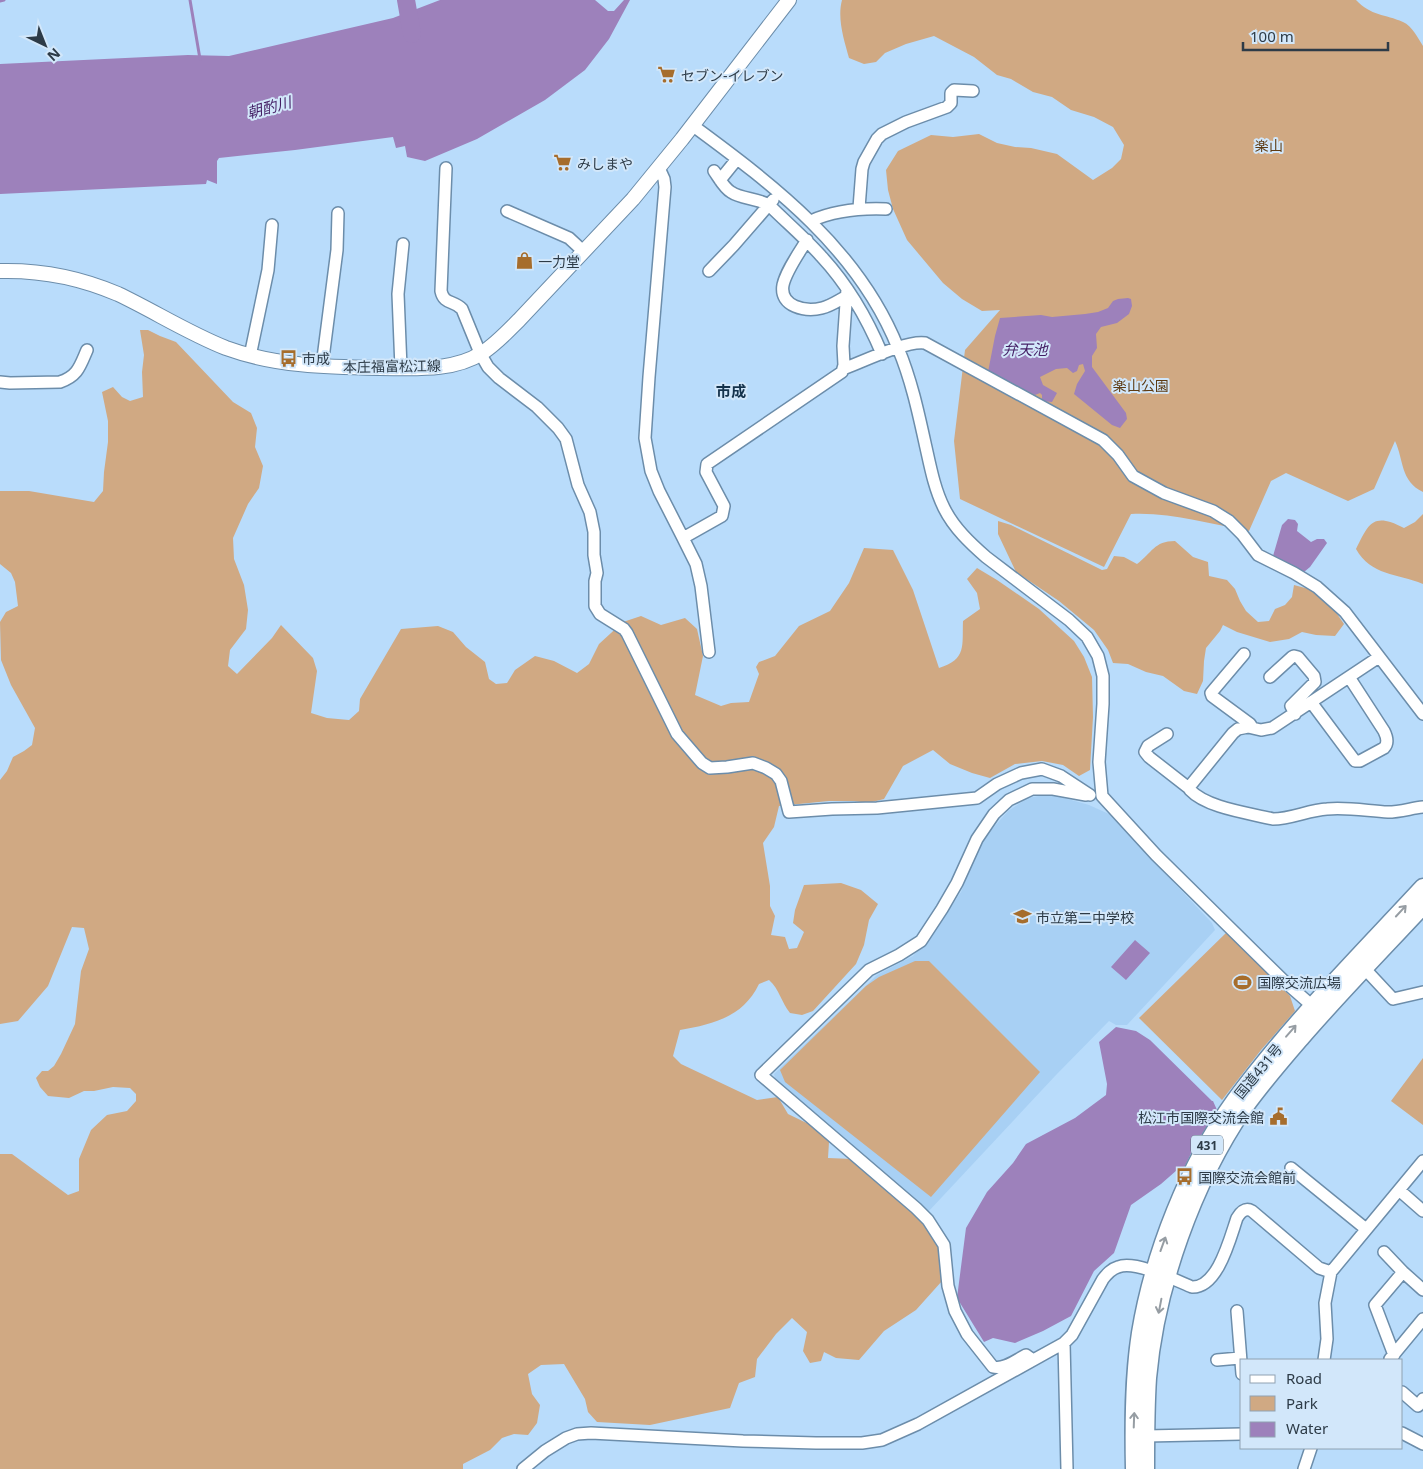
<svg xmlns="http://www.w3.org/2000/svg" width="1423" height="1469" font-family="'Noto Sans','Noto Sans JP',sans-serif">
	<rect width="100%" height="100%" fill="#b9dcfb"/>
	<path fill="#a8d0f4" d="M1050 794 1089 805 1109 814 1212 923 1215 930 1127 1025H1116L1109 1021 1056 1075 928 1212 776 1082 774 1074 877 975 913 956 934 931 961 892 978 850 986 836 1008 811 1028 798Z"/>
	<path fill="#d0a983" d="M842 0H1356C1371 16 1385 14 1403 22 1412 26 1418 38 1423 46V492C1400 481 1404 460 1395 441L1374 489 1348 501 1286 473 1271 481 1249 531C1210 524 1170 512 1131 514L1104 567 960 499 954 441 965 350 1000 310 982 311 962 299 943 283 907 240 893 209 888 190 886 170 898 151 931 135 953 137 979 134 997 143 1015 147 1031 148 1057 154 1093 180 1112 168 1121 159 1124 145 1113 127 1094 117 1071 110 1052 97 1033 92 1011 79 997 75 974 57 934 36 906 44 885 53 876 62 864 64 849 58C844 40 837 19 842 0Z
		M140 330H148L160 336 176 342 233 402 251 413 257 428 255 447 263 466 259 488 248 504 233 538 234 559 244 585 248 610 246 629 230 650 228 666 237 674 272 638 281 625 313 658 317 671 311 713 327 718 349 720 359 711 360 699 401 629 438 626 453 632 466 647 485 662 489 679 496 684 507 683 515 670 535 656 554 661 577 673 589 664 599 644 623 622 641 616 661 625 685 618 697 629 703 656 695 695 721 706 731 703 749 702 759 674 756 667 759 662 775 656 799 626 830 611 849 583 864 548 893 550 913 590 939 668C967 659 962 646 963 621L980 609 977 593 967 579 977 568 997 580 1039 609 1074 641 1084 657 1092 677 1093 717 1090 770 1079 776 1063 765 1042 761 1015 764 990 778 972 773 950 764 933 750 903 766 884 799 868 803 854 801H829L779 806 774 827 763 843 770 886V906L775 916 771 935 785 937 789 949 797 948 804 932 793 923 795 910 804 885 841 883 861 890 878 904 869 920 864 945 856 964 813 1011 802 1015 790 1013C781 1002 780 990 769 980L759 984C743 1017 714 1024 680 1030L673 1056 681 1064 757 1100 778 1097 788 1114 817 1128 829 1142 828 1158 853 1159 925 1224 939 1244 942 1281 916 1310 884 1331 859 1360 836 1358 824 1352 821 1361 810 1363 803 1351 807 1332 792 1318 776 1334 757 1359 755 1377 739 1383 730 1408 650 1425 597 1422 588 1412 585 1399 564 1364 541 1365 528 1374 532 1394 540 1405 537 1423 528 1435 514 1434 502 1438 490 1450 463 1464V1469H0V1154H12L68 1195 79 1191V1159L91 1130 107 1115 127 1111 136 1101V1094L130 1088 113 1087 94 1091H84L69 1098 48 1096 40 1087 36 1078 42 1071H48L54 1066 61 1054 75 1024 81 971 89 949 84 928 72 927 48 986 18 1021 0 1024V780L7 771 13 757 24 751 32 745 35 728 11 685 1 660 0 622 6 612 18 606 15 582 11 573 0 564V491H29L94 502 103 491 104 472 108 442V421L102 392 113 387 122 397 130 401 143 397 142 372 144 355Z
		M1423 514V584C1397 573 1371 576 1356 549 1369 523 1373 512 1404 528L1415 522Z
		M998 521 1011 525 1102 570 1107 569 1114 556 1124 557 1137 564C1152 553 1154 541 1175 541L1193 557 1208 562 1209 576 1227 580 1235 589 1240 601 1246 611 1258 622 1269 621 1275 609 1285 605 1292 597 1294 585 1309 589 1333 608 1344 624 1335 636 1316 635 1302 632 1289 639 1270 642 1237 632 1223 625 1220 631 1206 648 1204 661 1203 681 1197 694 1184 691 1163 676 1146 672 1128 664 1113 663 1108 650 1094 630 1059 601 1016 572 998 534Z
		M1227 932 1290 996 1295 1011 1261 1050 1222 1100 1139 1018Z
		M915 961H929L1040 1072 931 1197 785 1082 780 1070 866 986 879 977Z
		M1423 1058V1125L1391 1101Z"/>
	<path fill="#9d81bb" d="M440 0H595L608 11H614L624 0H630L609 39 585 70 545 100 477 139 425 161 407 157 405 146 396 148 393 137 295 150 219 158 217 161V184L207 180 206 184 0 194V64L188 55 229 56 393 18Z
		M1128 298 1131 299 1132 306 1129 314 1117 323 1101 327 1096 334 1097 348 1092 356V367L1126 413 1127 419 1120 428 1112 425 1074 394 1077 384 1085 371 1083 364 1079 365 1077 371 1073 373 1067 368 1056 369 1040 377 1043 385 1057 393 1052 402 1042 401V395L1040 393 1035 395 988 372 995 336 1000 318 1041 315 1052 317 1085 314 1098 312 1108 308 1113 301 1118 299Z
		M1288 519 1295 520 1298 524 1297 531 1311 542 1317 539H1324L1327 543 1310 567 1304 572 1276 559 1273 556 1282 525Z
		M1135 940 1150 953 1126 980 1111 967Z
		M1116 1027 1136 1031 1150 1040 1212 1101H1213L1217 1110 1195 1145 1184 1168 1177 1170 1161 1184 1131 1205 1114 1253 1094 1271 1071 1316 1043 1331 1015 1343 993 1338 984 1342 957 1298 966 1228 987 1192 1013 1163 1026 1144 1075 1118 1106 1095 1107 1084 1099 1042Z"/>
	<g fill="none" stroke-linecap="round" stroke-linejoin="round">
		<path stroke="#9d81bb" stroke-width="3" d="M190 0 200 59
			M0 1 4 0"/>
		<path stroke="#9d81bb" stroke-width="18" d="M406 0 412 34"/>
		<defs>
			<path id="minor" d="M692 125C775 186 859 250 898 348 911 379 918 411 925 443 930 465 934 488 944 508 954 528 970 543 986 557L1069 620 1087 637 1098 656 1103 676V704L1099 762 1102 796 1156 855 1285 982 1317 1010
				M446 168 441 291C444 305 454 300 462 309L480 353 488 367 499 378 537 407 558 428 566 439 578 485 590 512 594 532V555L597 573 595 581V606L600 614 624 629 627 633 677 734 702 763 710 768 727 767 753 763 766 768 776 774 781 781 789 812 832 809 877 808 977 798 997 784 1021 773 1042 769 1061 776 1090 795
				M659 168 664 179 665 187 649 377 645 438 651 471 659 491 683 538 722 516 724 506 706 472 707 464 842 372 844 365 843 346 847 289
				M714 171C719 178 724 188 731 192 741 199 757 198 769 205 786 222 805 238 821 256 848 285 867 318 882 354
				M720 180 737 159
				M859 208 862 169 864 162 877 139 882 134 906 122 947 107 951 103V93L954 90 973 91
				M507 211 569 238 583 251
				M811 221C835 210 860 208 886 209
				M807 240C799 253 786 271 783 285 779 307 806 312 822 308 831 306 839 300 847 296
				M709 271 734 245 773 200
				M250 356 268 270 272 225
				M322 366 337 250 338 213
				M401 368 398 294 403 244
				M843 369C862 362 907 340 925 343L1103 440 1118 455 1133 476 1164 493 1213 511 1229 521 1242 534 1258 555 1294 573 1317 587 1345 612 1423 714
				M0 382 10 383 60 382C78 376 80 366 87 350
				M683 538 696 564 701 586 709 652
				M1244 654 1211 693 1212 696 1250 724 1252 727
				M1379 657 1272 728 1261 730 1248 727 1238 729 1233 733 1190 786V790C1207 808 1249 813 1273 819 1291 819 1309 810 1327 809 1347 807 1368 811 1388 812 1400 812 1412 808 1423 807
				M1270 677 1292 657 1294 656 1298 657 1314 676 1315 682 1291 706 1295 714
				M1311 702 1355 761H1360L1384 748C1389 743 1387 737 1384 731L1349 677
				M1167 734 1148 746 1145 752 1149 757 1190 789
				M1365 969 1393 999 1423 992
				M1291 1168 1366 1229
				M1399 1190 1423 1211
				M1384 1252 1403 1272 1423 1290
				M1237 1311 1242 1374
				M1064 1343 1067 1469
				M1394 1355 1375 1305 1403 1272
				M1390 1359 1423 1319
				M1033 1360 1026 1355C1016 1360 1004 1370 993 1367L967 1334 955 1311 948 1286 944 1245 928 1220 916 1208 761 1075 869 970 899 955 921 941 942 909 957 883 977 839 994 814 1009 800 1032 789H1053L1086 795
				M1217 1360 1240 1358
				M1324 1360 1327 1339 1325 1303 1331 1272 1423 1161
				M1402 1392 1418 1406 1423 1399
				M1402 1433 1423 1444
				M1146 1436 1242 1434
				M523 1469 545 1451 566 1438 577 1434 591 1433 743 1441 816 1443H862L882 1440 918 1424 1064 1343 1072 1335 1103 1279C1107 1274 1111 1269 1118 1267 1135 1260 1175 1280 1192 1287 1218 1288 1230 1238 1237 1218 1240 1213 1245 1207 1252 1211L1312 1262 1319 1268 1331 1272
				M1304 1469 1311 1448"/>
			<path id="major" d="M0 271C40 270 81 278 118 294 154 311 188 333 226 348 275 366 327 367 379 368 413 368 452 372 482 353 496 344 507 332 519 320L633 199 682 139 789 0"/>
			<path id="highway" d="M1134 1469C1133 1424 1133 1378 1140 1333 1153 1254 1188 1165 1235 1100 1291 1024 1359 956 1423 887
				M1146 1469C1146 1439 1146 1408 1148 1378 1156 1287 1193 1183 1245 1107 1263 1082 1283 1059 1302 1037 1341 992 1383 949 1423 906"/>
		</defs>
		<use href="#minor" stroke="#6c8daa" stroke-width="14"/>
		<use href="#major" stroke="#6c8daa" stroke-width="16"/>
		<use href="#highway" stroke="#6c8daa" stroke-width="19"/>
		<use href="#minor" stroke="#fff" stroke-width="11"/>
		<use href="#major" stroke="#fff" stroke-width="14"/>
		<use href="#highway" stroke="#fff" stroke-width="16"/>
	</g>
	<defs><path id="oneway-shaft" d="M-6 0H5M1.5-3L5.5 0L1.5 3" fill="none" stroke-width="1.6" stroke-linecap="round" stroke-linejoin="round" transform="scale(1.25)"/></defs>
	<g stroke="#969da3">
		<use href="#oneway-shaft" transform="translate(1401 911) rotate(-47)"/>
		<use href="#oneway-shaft" transform="translate(1291 1031) rotate(-49)"/>
		<use href="#oneway-shaft" transform="translate(1163 1244) rotate(-70)"/>
		<use href="#oneway-shaft" transform="translate(1160 1306) rotate(101)"/>
		<use href="#oneway-shaft" transform="translate(1134 1420) rotate(-88)"/>
	</g>
	<defs>
		<symbol id="supermarket-bare" viewBox="-9 -9 18 18"><path d="M-6-5.5h2.5l.6 2H6L4.5 2H-2.5L-4.4-4H-6ZM-1.5 3.2a1.3 1.3 0 1 0 .1 0ZM3 3.2a1.3 1.3 0 1 0 .1 0Z" fill="#a66d2c" stroke="#d2e7fa" stroke-width="2.5" paint-order="stroke"/></symbol>
		<symbol id="shop-bare" viewBox="-9 -9 18 18"><path d="M-5-2.5h2.3a2.7 3.5 0 0 1 5.4 0H5L5.5 6h-11ZM-1.5-2.5h3a1.5 2.3 0 0 0-3 0Z" fill="#a66d2c" stroke="#d2e7fa" stroke-width="2.5" paint-order="stroke"/></symbol>
		<symbol id="bus-bare" viewBox="-9 -9 18 18"><path d="M-5-6H5V4H4V6H2V4H-2V6H-4V4H-5ZM-3.5-4V0h7V-4ZM-3.5 1.2v1.5H-2V1.2ZM2 1.2v1.5H3.5V1.2Z" fill="#a66d2c" stroke="#d2e7fa" stroke-width="2.5" paint-order="stroke"/></symbol>
		<symbol id="school-bare" viewBox="-9 -9 18 18"><path d="M0-5L7-2L0 1L-7-2ZM-4 1L0 2.5L4 1V4Q0 6-4 4Z" fill="#a66d2c" stroke="#d2e7fa" stroke-width="2.5" paint-order="stroke"/></symbol>
		<symbol id="stadium-bare" viewBox="-9 -9 18 18"><path d="M0-5a6.5 5 0 1 0 0 10a6.5 5 0 1 0 0-10ZM-3.5-1.8h7v3.6h-7Z" fill="#a66d2c" stroke="#d2e7fa" stroke-width="2.5" paint-order="stroke"/></symbol>
		<symbol id="civic-bare" viewBox="-9 -9 18 18"><path d="M-.6-6.5H3V-4.5H.6V-3L4-1V1h2V6H-6V1h2V-1L-.6-3ZM-1.2 2.5V6h2.4V2.5Z" fill="#a66d2c" stroke="#d2e7fa" stroke-width="2.5" paint-order="stroke"/></symbol>
	</defs>
	<g fill-rule="evenodd">
		<use href="#supermarket-bare" x="654" y="62" width="25" height="25"/>
		<use href="#supermarket-bare" x="550" y="150" width="25" height="25"/>
		<use href="#shop-bare" x="512" y="248" width="25" height="25"/>
		<use href="#bus-bare" x="276" y="346" width="25" height="25"/>
		<use href="#school-bare" x="1010" y="904" width="25" height="25"/>
		<use href="#stadium-bare" x="1230" y="970" width="25" height="25"/>
		<use href="#civic-bare" x="1266" y="1104" width="25" height="25"/>
		<use href="#bus-bare" x="1172" y="1164" width="25" height="25"/>
	</g>
	<g text-anchor="middle" dominant-baseline="central" stroke-width="4" stroke-linejoin="round" paint-order="stroke">
		<rect fill="#d2e7fa" stroke="#5e6f7d" stroke-width="1" x="1191" y="1135.5" width="32" height="19" rx="4"/>
		<g font-size="12" font-weight="bold" fill="#2d3b47">
			<text x="1207" y="1145">431</text>
		</g>
		<g font-size="14" fill="#2d3b47" stroke="#d2e7fa" text-anchor="start">
			<text x="681" y="75">セブン-イレブン</text>
			<text x="577" y="163">みしまや</text>
			<text x="538" y="261">一力堂</text>
			<text x="302" y="358">市成</text>
			<text x="1036" y="917">市立第二中学校</text>
			<text x="1257" y="982">国際交流広場</text>
			<text x="1264" y="1117" text-anchor="end">松江市国際交流会館</text>
			<text x="1198" y="1177">国際交流会館前</text>
		</g>
		<g font-size="14" fill="#5d3b13" stroke="#d2e7fa">
			<text x="1269" y="145">楽山</text>
			<text x="1141" y="385">楽山公園</text>
		</g>
		<g font-size="14" fill="#2d3b47" stroke="#d2e7fa">
			<text transform="translate(392 366) rotate(-1)">本庄福富松江線</text>
			<text transform="translate(1258 1071) rotate(-51)">国道431号</text>
		</g>
		<g font-size="15" font-style="italic" fill="#431d63" stroke="#d2e7fa">
			<text transform="translate(269 107) rotate(-15)">朝酌川</text>
			<text x="1025" y="349">弁天池</text>
		</g>
		<g font-size="15" font-weight="bold" fill="#14324b" stroke="#d2e7fa">
			<text x="731" y="391">市成</text>
		</g>
	</g>
	<rect x="1240" y="1359" width="162" height="90" fill="#d2e7fa" stroke="#90a2b2"/>
	<rect x="1250" y="1375" width="25" height="8" fill="#ffffff" stroke="#90a2b2"/>
	<text x="1286" y="1384" font-size="15" fill="#2d3b47">Road</text>
	<rect x="1250" y="1396" width="25" height="15" fill="#d0a983" stroke="#90a2b2"/>
	<text x="1286" y="1409" font-size="15" fill="#2d3b47">Park</text>
	<rect x="1250" y="1422" width="25" height="15" fill="#9d81bb" stroke="#90a2b2"/>
	<text x="1286" y="1434" font-size="15" fill="#2d3b47">Water</text>
	<g transform="translate(45 45) rotate(137)" stroke="#d2e7fa" stroke-width="4" paint-order="stroke">
	<path d="M0-4L9 19L0 12L-9 19Z" fill="#2d3b47"/>
	<text y="-8" font-size="14" font-weight="bold" text-anchor="middle" fill="#2d3b47">N</text>
	</g>
	<path d="M1243 42v8h145v-8" fill="none" stroke="#2d3b47" stroke-width="2.5"/>
	<text x="1250" y="42" font-size="15" fill="#2d3b47" stroke="#d2e7fa" stroke-width="4" paint-order="stroke">100 m</text>
</svg>
